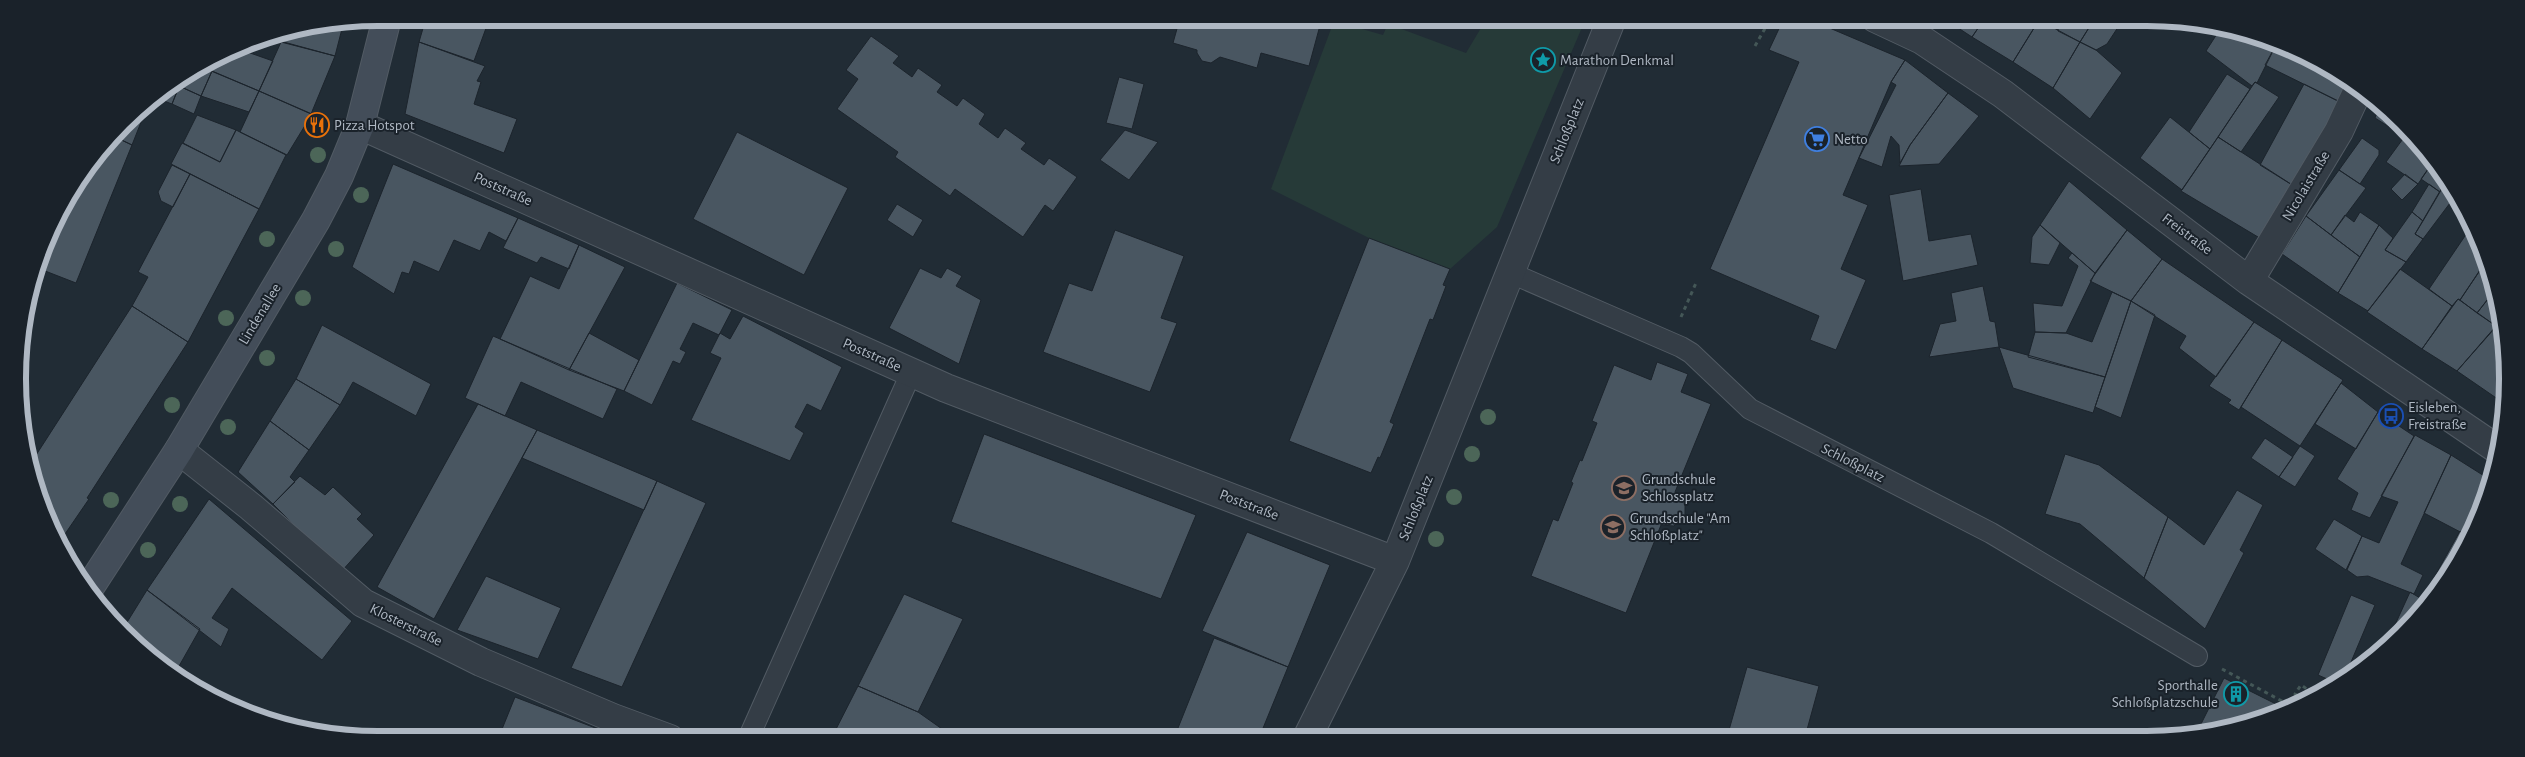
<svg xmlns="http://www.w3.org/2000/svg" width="2525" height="757" font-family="'Alegreya Sans',sans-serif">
	<rect width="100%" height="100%" fill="#212c35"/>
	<path fill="#263a38" d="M1487 18H1586L1497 227 1450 269 1369 238 1271 189 1334 21 1383 35 1388 24 1466 53Z
		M19 372 29 385 18 403V402Z"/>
	<path fill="#495661" stroke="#1c242c" d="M426 18H514L510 26 489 20 474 61 419 42Z
		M1180 18H1322L1309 66 1261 53 1257 68 1220 57 1211 63 1202 61 1197 53V50L1173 43Z
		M1784 18H1806L1905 60 1891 82 1843 195 1868 205 1841 269 1866 280 1836 350 1810 340 1819 316 1710 269 1799 62 1769 50Z
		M1943 18H1985L1972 37Z
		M1985 18H2036L2039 20 2013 62 1972 37Z
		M2059 18H2095L2080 42 2058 31Z
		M2095 18H2124L2107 44 2096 50 2080 42Z
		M2139 18H2146L2159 19 2154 26Z
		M2039 20 2080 42 2053 88 2013 62Z
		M344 21 335 56 280 41 283 32 308 24Z
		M2222 26 2264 39 2275 47 2257 83 2255 82 2252 86 2206 51Z
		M283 32 280 41 267 37Z
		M871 36 899 56 893 63 912 77 918 68 942 85 937 92 957 106 963 98 985 114 979 124 998 138 1005 128 1026 143 1021 149 1044 165 1049 158 1077 177 1053 211 1045 205 1023 237 955 189 950 196 895 157 898 152 837 109 858 79 846 70Z
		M281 42 335 56 311 114 259 91Z
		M419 42 485 66 477 81 481 82 474 104 517 119 504 153 405 114Z
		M2080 42 2096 50 2122 73 2090 119 2053 88Z
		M2277 43 2351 82 2342 103 2265 65Z
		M236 48 273 61 259 91 204 68Z
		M1905 60 1948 93 1910 145 1900 163 1899 145 1891 136 1882 167 1859 158 1896 85 1891 82Z
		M204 68 212 71 201 96 179 86 181 82Z
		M212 71 259 91 249 112 201 96Z
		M2227 74 2250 89 2210 149 2189 132Z
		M1119 77 1144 84 1132 129 1106 123Z
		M181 82 172 104 156 98Z
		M2255 82 2279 97 2241 152 2218 137Z
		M2304 84 2342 103 2297 188 2260 165Z
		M179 86 201 96 194 114 172 104Z
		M259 91 312 114 287 155 240 132Z
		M1948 93 1979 116 1939 164 1899 166 1910 145Z
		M149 102 132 145 113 136 140 107Z
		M2380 105 2402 123 2414 139 2413 142 2375 118Z
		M197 115 236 130 220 162 183 143Z
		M2170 117 2210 149 2182 190 2140 158Z
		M236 130 286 155 259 209 171 164 182 143 220 162Z
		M1125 130 1158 142 1129 180 1100 160Z
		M737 132 848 188 804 275 693 219Z
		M113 136 132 145 76 283 40 269 55 219 92 159Z
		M2405 136 2422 148 2433 162 2418 184 2386 162Z
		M2218 137 2297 188 2263 240 2181 191Z
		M2362 138 2379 150V155L2360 184 2339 170Z
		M2433 162 2447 179 2440 192 2421 179Z
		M393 164 518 218 506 241 489 232 480 251 454 240 439 272 414 261 409 274 402 272 394 294 352 267Z
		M172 165 190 174 173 207 161 201 158 192Z
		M2339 170 2366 188 2331 235 2306 216Z
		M190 174 259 209 188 342 132 306 148 277 138 272Z
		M2405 174 2418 184 2402 200 2391 189Z
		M2447 179 2456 195 2423 239 2415 234Z
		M2069 181 2127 230 2095 273 2040 225Z
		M2429 184 2440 192 2423 221 2412 212Z
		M1921 189 1929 241 1971 234 1978 265 1903 281 1889 195Z
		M897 204 923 220 913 237 887 220Z
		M2360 212 2379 225 2360 257 2331 235 2345 215 2354 222Z
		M2412 212 2423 221 2415 234 2423 239 2406 262 2385 250Z
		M2306 216 2360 257 2338 293 2282 254Z
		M518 218 579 245 569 269 541 257 537 263 503 248Z
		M2040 225 2060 243 2049 265 2030 263 2032 237Z
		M2379 225 2393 238 2385 250 2406 262 2368 311 2338 293Z
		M2472 226 2480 241 2481 243 2467 233Z
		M1115 230 1184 256 1161 318 1177 323 1150 392 1043 352 1069 283 1092 291Z
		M2127 230 2162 259 2131 301 2090 281Z
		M2467 233 2481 243 2486 261 2460 300 2458 299 2452 306 2429 289Z
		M1369 238 1450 269 1443 285 1446 286 1433 320 1430 319 1390 422 1394 424 1380 458 1378 457 1371 473 1289 441Z
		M579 245 625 267 569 370 500 339 530 276 559 289Z
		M2072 253 2095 273 2066 333 2035 332 2033 303 2062 306 2078 266 2068 258Z
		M2162 259 2254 322 2216 377 2179 348 2186 336 2131 301Z
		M2483 266 2489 270 2495 290 2477 313 2460 300Z
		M920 268 941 278 947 268 962 276 956 286 981 300 959 364 889 328Z
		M2400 269 2452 306 2422 349 2367 312Z
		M677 283 732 310 719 335 693 323 680 349 686 352 680 364 673 361 652 405 624 391Z
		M1983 286 1990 321 1995 322 1999 347 1929 357 1940 324 1956 321 1951 293Z
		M2495 290 2502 320 2496 326 2477 313Z
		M2112 292 2131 301 2105 377 2028 357 2035 332 2066 333 2092 342Z
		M2458 299 2496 326 2457 371 2422 349Z
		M2131 301 2155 315 2121 418 2095 407Z
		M132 306 188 342 87 498 89 499 65 534H63L56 529 29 466Z
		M743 316 842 367 821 411 807 404 795 427 804 433 790 461 691 420 721 358 710 353 720 333 730 339Z
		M2502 320 2507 379 2505 404 2457 371Z
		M2254 322 2282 340 2239 410 2228 403 2231 400 2209 386Z
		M322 325 431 384 416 416 353 382 340 405 296 379Z
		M589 333 639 360 624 391 569 370Z
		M493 336 617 389 603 419 521 382 505 416 465 398Z
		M2282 340 2343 380 2300 446 2241 407Z
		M1999 347 2105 377 2093 413 2013 388Z
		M1657 362 1688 374 1681 392 1711 404 1675 492 1681 496 1685 503V515L1674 526 1661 525 1626 613 1531 576 1553 519 1558 521 1573 483 1571 482 1580 460 1582 461 1597 423 1592 421 1614 365 1651 380Z
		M296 379 340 405 309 450 270 421Z
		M2341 383 2378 412 2356 449 2315 424Z
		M478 404 537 430 434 619 377 587Z
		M2378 412 2414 436 2370 518 2351 510 2358 493 2337 479Z
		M270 421 309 450 290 477 295 482 273 504 238 472Z
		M537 430 657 481 644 510 522 458Z
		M984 434 1196 515 1161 599 951 522Z
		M2415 435 2451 455 2401 564 2423 575 2414 594 2368 576 2357 577 2347 570 2362 536 2379 543 2398 502 2381 496Z
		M2265 438 2293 457 2279 477 2251 458Z
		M2300 446 2315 456 2295 487 2279 477Z
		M2065 454 2099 465 2168 517 2144 578 2080 524 2045 514Z
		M2451 455 2489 479 2468 536 2424 513Z
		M300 476 325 495 333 487 362 514 357 519 374 535 341 572 273 504Z
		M657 481 706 503 622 687 571 668Z
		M2237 490 2263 505 2240 550 2244 553 2205 629 2144 578 2168 517 2204 545Z
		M209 499 352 621 322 660 232 588 212 618 229 629 221 647 147 590Z
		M2334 519 2362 536 2346 570 2315 549Z
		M2460 531 2468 536 2459 559 2425 601 2422 599Z
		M1247 532 1330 565 1288 667 1202 631Z
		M486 576 561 608 538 659 457 630Z
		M147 590 200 629 174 675 121 632Z
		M2410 592 2425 601 2383 651Z
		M904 594 963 619 918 712 858 686Z
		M2351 595 2375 605 2346 674 2334 682 2318 675Z
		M1214 638 1288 667 1259 738H1174Z
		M1747 667 1819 686 1805 737H1727Z
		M2224 678 2288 710 2193 736H2176L2179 729 2195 736Z
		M858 686 918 712 952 736 950 739H831Z
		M515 697 624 739H498Z"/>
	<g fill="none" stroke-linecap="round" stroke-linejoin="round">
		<defs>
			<path id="lane" d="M1511 273 1681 347 1691 353 1750 409 1991 533 2197 656
				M748 739 911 373"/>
			<path id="street" d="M1875 18 1922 40 2003 94 2249 281 2500 451
				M360 125 946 388 1395 561
				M2249 281 2339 131 2359 88
				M179 450 251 507 363 603 481 662 613 718 670 739
				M1307 738 1395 561 1612 18"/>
			<path id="secondary" d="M88 590 179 450 316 220 339 176 360 125 387 18"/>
		</defs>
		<use href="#lane" stroke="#525b64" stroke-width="22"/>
		<use href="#street" stroke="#525b64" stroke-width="30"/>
		<use href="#secondary" stroke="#525b64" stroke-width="30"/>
		<path stroke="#445757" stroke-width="3" stroke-dasharray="4 4" stroke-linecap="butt" d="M1755 46 1771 18
			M1681 317 1696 283
			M2222 669 2293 707
			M2304 700 2295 694 2301 685 2314 694"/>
		<use href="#lane" stroke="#343d46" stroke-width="20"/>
		<use href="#street" stroke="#343d46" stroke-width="28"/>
		<use href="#secondary" stroke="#434d59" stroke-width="28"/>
	</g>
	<g fill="#4c6658">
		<circle cx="318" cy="155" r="8"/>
		<circle cx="361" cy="195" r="8"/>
		<circle cx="267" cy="239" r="8"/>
		<circle cx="336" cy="249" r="8"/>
		<circle cx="303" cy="298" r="8"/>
		<circle cx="226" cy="318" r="8"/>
		<circle cx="267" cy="358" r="8"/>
		<circle cx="172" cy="405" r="8"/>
		<circle cx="1488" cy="417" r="8"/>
		<circle cx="228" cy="427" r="8"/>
		<circle cx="1472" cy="454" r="8"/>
		<circle cx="1454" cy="497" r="8"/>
		<circle cx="111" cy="500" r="8"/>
		<circle cx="180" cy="504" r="8"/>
		<circle cx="1436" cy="539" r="8"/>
		<circle cx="148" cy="550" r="8"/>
	</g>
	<defs>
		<symbol id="sight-ring" viewBox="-11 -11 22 22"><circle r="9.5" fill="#1a222a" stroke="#0f9aa8" stroke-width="1.5"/><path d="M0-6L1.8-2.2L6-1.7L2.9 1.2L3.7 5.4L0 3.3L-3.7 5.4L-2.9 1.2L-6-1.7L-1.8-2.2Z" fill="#0f9aa8"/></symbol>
		<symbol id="restaurant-ring" viewBox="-11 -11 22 22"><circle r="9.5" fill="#1a222a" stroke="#e8710a" stroke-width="1.5"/><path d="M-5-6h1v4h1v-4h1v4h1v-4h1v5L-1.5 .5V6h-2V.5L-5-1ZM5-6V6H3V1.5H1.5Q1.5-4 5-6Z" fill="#e8710a"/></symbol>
		<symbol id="supermarket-ring" viewBox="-11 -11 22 22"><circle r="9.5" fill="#1a222a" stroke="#3f7fe0" stroke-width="1.5"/><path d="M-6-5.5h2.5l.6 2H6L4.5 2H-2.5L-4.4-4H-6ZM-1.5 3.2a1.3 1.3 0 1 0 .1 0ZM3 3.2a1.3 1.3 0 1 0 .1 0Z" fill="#3f7fe0"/></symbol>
		<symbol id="bus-ring" viewBox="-11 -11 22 22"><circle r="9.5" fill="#1a222a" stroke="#1a4fb4" stroke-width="1.5"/><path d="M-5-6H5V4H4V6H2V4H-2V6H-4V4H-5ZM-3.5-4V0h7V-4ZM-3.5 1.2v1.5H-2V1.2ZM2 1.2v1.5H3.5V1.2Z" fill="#1a4fb4"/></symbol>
		<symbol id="school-ring" viewBox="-11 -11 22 22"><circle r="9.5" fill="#1a222a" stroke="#8d6e63" stroke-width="1.5"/><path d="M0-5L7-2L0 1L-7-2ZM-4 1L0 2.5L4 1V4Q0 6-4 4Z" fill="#8d6e63"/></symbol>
		<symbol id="building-ring" viewBox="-11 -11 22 22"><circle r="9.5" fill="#1a222a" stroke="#0f9aa8" stroke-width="1.5"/><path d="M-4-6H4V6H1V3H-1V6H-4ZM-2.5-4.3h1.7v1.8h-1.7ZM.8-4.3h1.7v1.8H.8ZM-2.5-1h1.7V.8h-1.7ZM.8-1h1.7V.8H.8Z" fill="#0f9aa8"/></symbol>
	</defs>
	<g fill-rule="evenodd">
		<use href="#sight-ring" x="1529" y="46" width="28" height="28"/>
		<use href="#restaurant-ring" x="303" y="111" width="28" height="28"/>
		<use href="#supermarket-ring" x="1803" y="125" width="28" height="28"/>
		<use href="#bus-ring" x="2377" y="402" width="28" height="28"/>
		<use href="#school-ring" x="1610" y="474" width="28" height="28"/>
		<use href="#school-ring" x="1599" y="513" width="28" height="28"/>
		<use href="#building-ring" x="2222" y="680" width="28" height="28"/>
	</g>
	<g text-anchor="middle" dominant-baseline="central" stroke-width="4" stroke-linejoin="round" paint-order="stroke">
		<g font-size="15" fill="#afb8c3" stroke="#1a222a" text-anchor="start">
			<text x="1560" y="60">Marathon Denkmal</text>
			<text x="334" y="125">Pizza Hotspot</text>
			<text x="1834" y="139">Netto</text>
			<text x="2408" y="407">Eisleben,<tspan x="2408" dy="17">Freistraße</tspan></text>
			<text x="1642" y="479">Grundschule<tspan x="1642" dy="17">Schlossplatz</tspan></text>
			<text x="1630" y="518">Grundschule "Am<tspan x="1630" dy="17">Schloßplatz"</tspan></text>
			<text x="2218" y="685" text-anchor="end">Sporthalle<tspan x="2218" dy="17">Schloßplatzschule</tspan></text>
		</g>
		<g font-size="15" fill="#afb8c3" stroke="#1a222a">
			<text transform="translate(1567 131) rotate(-68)">Schloßplatz</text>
			<text transform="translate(2306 186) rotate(-59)">Nicolaistraße</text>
			<text transform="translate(503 189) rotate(24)">Poststraße</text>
			<text transform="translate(2187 234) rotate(37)">Freistraße</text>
			<text transform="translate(260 314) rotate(-59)">Lindenallee</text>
			<text transform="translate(872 355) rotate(24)">Poststraße</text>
			<text transform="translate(1853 463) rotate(27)">Schloßplatz</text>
			<text transform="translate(1249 505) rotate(21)">Poststraße</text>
			<text transform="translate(1416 508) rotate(-68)">Schloßplatz</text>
			<text transform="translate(406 625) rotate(26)">Klosterstraße</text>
		</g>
	</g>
	<path d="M0 0H2525V757H0ZM378 26H2147A352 352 0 0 1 2499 378V379A352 352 0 0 1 2147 731H378A352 352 0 0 1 26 379V378A352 352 0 0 1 378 26Z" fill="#1a222a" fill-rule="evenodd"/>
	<path fill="none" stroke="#afb8c3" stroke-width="6" d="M378 26H2147A352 352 0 0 1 2499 378V379A352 352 0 0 1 2147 731H378A352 352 0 0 1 26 379V378A352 352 0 0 1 378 26Z"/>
</svg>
